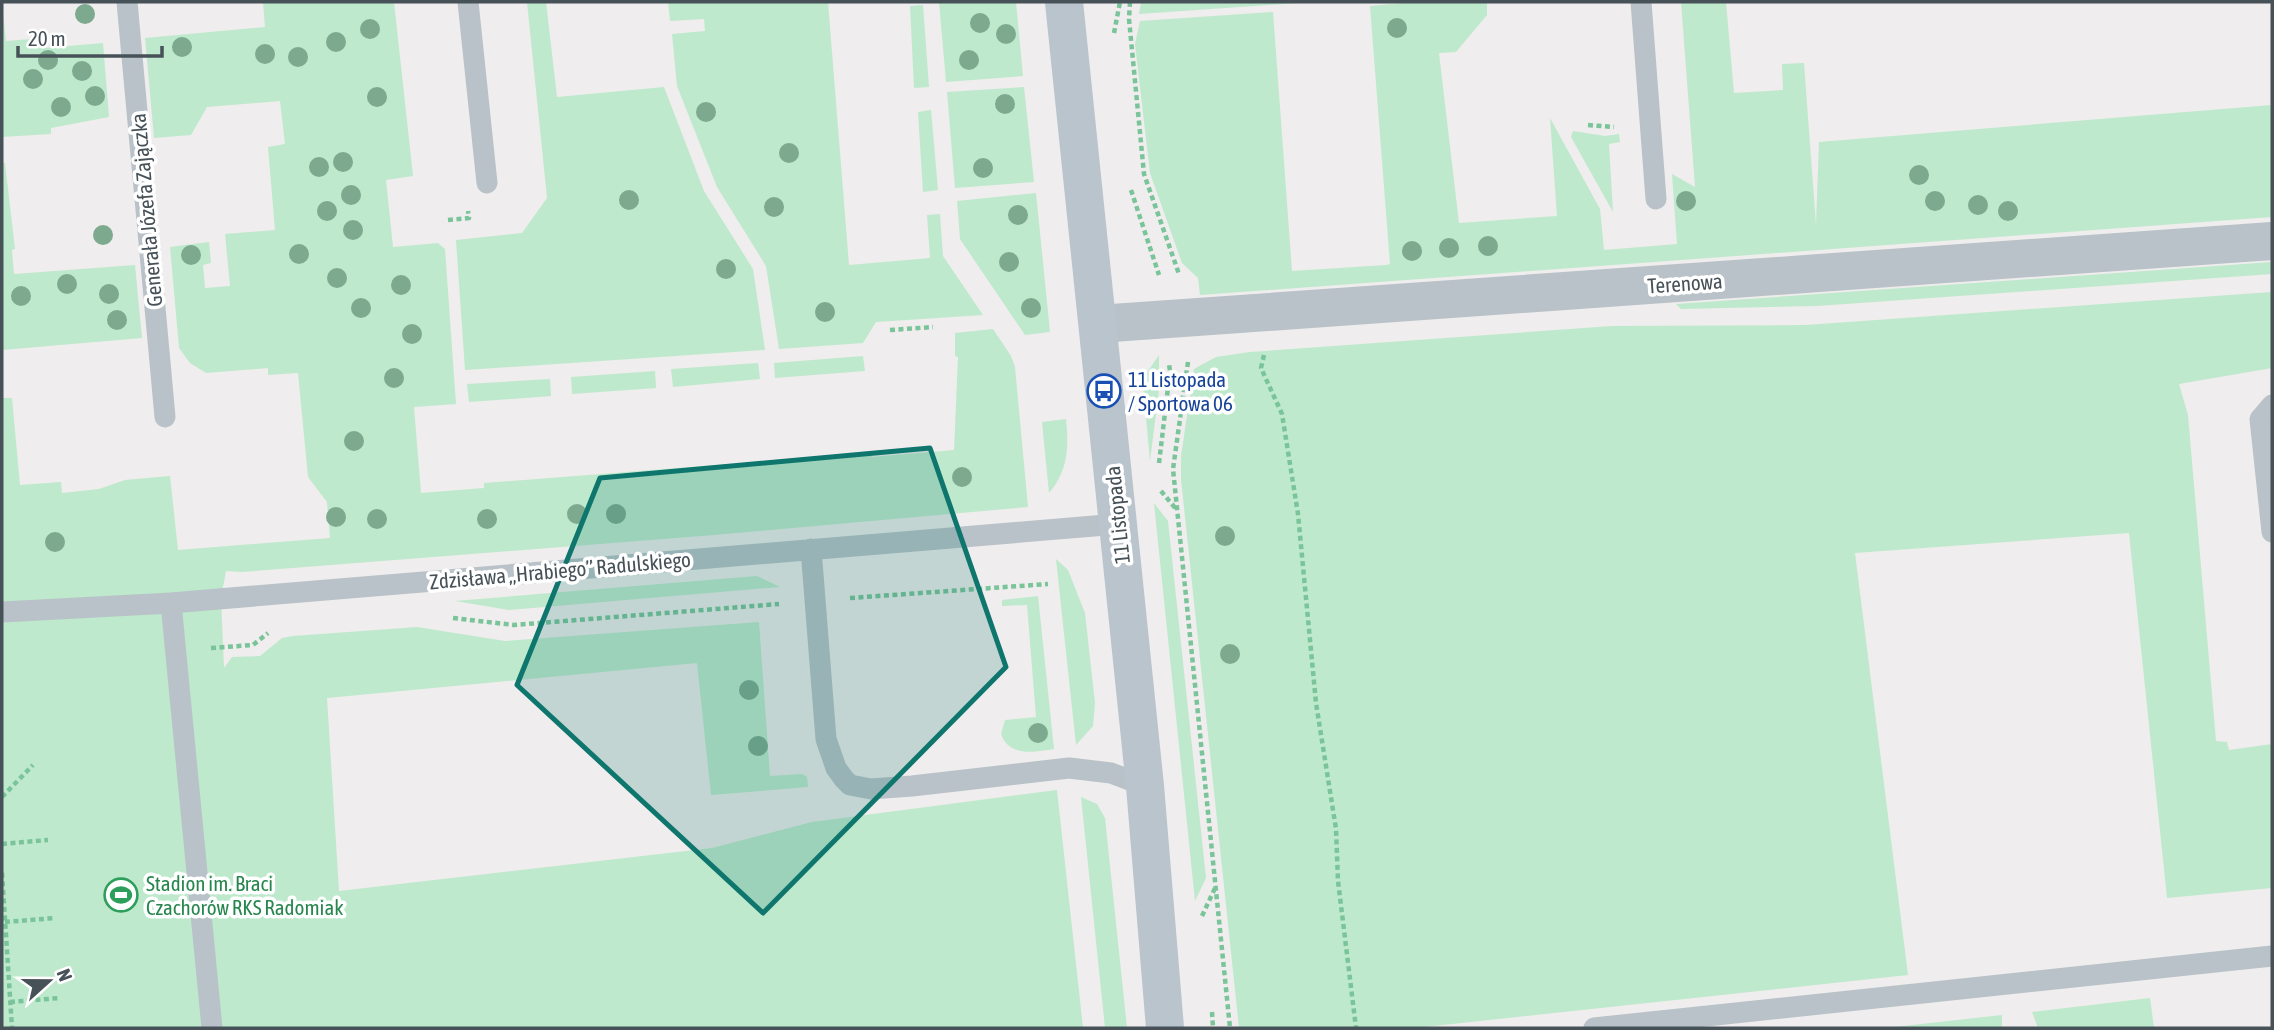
<svg xmlns="http://www.w3.org/2000/svg" width="2274" height="1030" font-family="'Asap Condensed',sans-serif">
	<rect width="100%" height="100%" fill="#efeded"/>
	<path fill="#bee9cc" d="M2 2 6 41 43 38 44 48 103 43 109 117 51 128V134L2 137Z
		M263 2H394L413 176 386 180 393 247 438 243 445 249 456 404 414 407 421 493 484 488V483L871 453 872 457 954 450 958 357 955 356V333L993 329 1011 356 1015 367 1028 507 714 535 242 572 226 571 221 598 224 668 232 657 260 656 282 638 293 636 417 627 505 641 759 622 770 776 802 774 807 777 808 787 711 795 697 663 327 698 339 891 712 848 812 822 1057 790 1083 1028H2V395V398H12L20 485 61 482 62 493 99 489 125 480 170 476 178 550 330 538 327 502 308 477 298 373 268 375V368L206 373 190 363 179 348 170 247 209 242 211 263 203 265 205 288 230 286 225 234 275 230 268 147 285 144 280 101 207 107 191 135 154 138 145 38 265 27Z
		M527 2H546L557 97 664 87 704 191 753 269 765 350 465 370 456 240 522 233 547 198Z
		M668 2H828L849 265 930 258 927 215 940 214 943 256 983 315 876 322 863 343 779 349 766 266 717 187 677 86 672 34 705 31 704 19 670 21Z
		M939 2H1016L1023 76 946 82Z
		M1141 2H1312L1139 14Z
		M1415 2H1487V15L1456 52 1439 53 1459 223 1557 216 1550 118 1600 209 1604 250 1677 244 1672 174 1695 187 1681 2H1726L1734 93 1783 90 1782 64 1804 63 1816 225 1819 142 2272 105V217L1200 295 1198 278 1182 263 1150 173 1135 44 1140 21 1273 12 1292 271 1386 265 1390 264 1370 6Z
		M923 5 929 87 914 88 910 6Z
		M1024 87 1034 182 955 188 947 92Z
		M931 110 938 190 923 192 918 112Z
		M1573 131 1605 136 1619 134 1620 142 1609 144 1613 212 1571 137Z
		M2 163H5L15 249 12 250 14 274 135 265 142 338 2 350Z
		M1036 193 1050 332 1025 335 960 239 957 201Z
		M2272 262V274L1817 306 1681 309 1676 304Z
		M2272 292V368L2179 384 2188 415 2216 741 2227 742 2229 750 2272 744V888L2167 898 2129 533 1855 553 1908 975 1415 1028H1239L1181 479V456L1194 369 1216 357 1250 352 1612 326 1806 325Z
		M1159 355V390L1150 461 1143 385 1146 374Z
		M863 356 865 371 775 378 774 363Z
		M758 363 760 379 673 387 671 369Z
		M655 371 656 388 572 394 571 377Z
		M550 379 551 396 469 402 467 384Z
		M1066 419C1069 447 1068 471 1049 493L1042 422Z
		M1154 503 1168 521 1206 878 1195 901Z
		M1056 559 1068 570 1085 613 1095 703 1093 726 1076 745Z
		M757 576 780 587 509 610 455 601Z
		M1038 596 1054 749C1034 752 1009 757 1001 734L1005 720 1036 717 1027 605 1002 606V600Z
		M1081 797 1097 804 1105 818 1127 1028H1105Z
		M2150 998 2154 1028H2038L2032 1012Z
		M2002 1015V1028H1885Z"/>
	<g fill="none" stroke-linecap="round" stroke-linejoin="round">
		<path stroke="#7ac49a" stroke-width="4.5" stroke-dasharray="5 3.5" stroke-linecap="butt" d="M1130 2 1129 19 1144 174 1179 274
			M1114 33 1120 2
			M1588 125 1614 127
			M1131 190 1159 275
			M448 220 469 218 468 211
			M890 330 933 327
			M1264 355 1261 368 1282 414 1298 514 1316 703 1336 829 1338 881 1356 1028
			M1188 362 1173 469 1230 1028
			M1159 463 1170 371 1169 364
			M1161 491 1176 509
			M850 598 1048 584
			M453 618 514 625 779 604
			M211 648 253 645 268 633
			M2 797 33 765
			M2 844 48 840
			M2 873 12 1028
			M1202 916 1216 886
			M5 922 55 918
			M10 1002 60 998
			M1212 1012 1213 1028"/>
		<path stroke="#b9c2c8" stroke-width="21" d="M127 2 165 417
			M468 2 487 183
			M1641 2 1656 199
			M2272 405 2260 419 2272 532
			M811 549 826 739 836 768 844 779 850 785 871 789 912 786 1069 768 1111 773 1145 786
			M171 603 212 1028
			M2 612 171 603 1118 524
			M1594 1028 2272 956"/>
		<path stroke="#b9c2c8" stroke-width="38" d="M1098 324 2272 241"/>
		<path stroke="#bac4cd" stroke-width="38" d="M1064 2 1145 786 1165 1028"/>
	</g>
	<g fill="#7da98f">
		<circle cx="85" cy="14" r="10"/>
		<circle cx="980" cy="23" r="10"/>
		<circle cx="1397" cy="28" r="10"/>
		<circle cx="370" cy="29" r="10"/>
		<circle cx="1006" cy="34" r="10"/>
		<circle cx="336" cy="42" r="10"/>
		<circle cx="182" cy="47" r="10"/>
		<circle cx="265" cy="54" r="10"/>
		<circle cx="298" cy="57" r="10"/>
		<circle cx="48" cy="60" r="10"/>
		<circle cx="969" cy="60" r="10"/>
		<circle cx="82" cy="71" r="10"/>
		<circle cx="33" cy="79" r="10"/>
		<circle cx="95" cy="96" r="10"/>
		<circle cx="377" cy="97" r="10"/>
		<circle cx="1005" cy="104" r="10"/>
		<circle cx="61" cy="107" r="10"/>
		<circle cx="706" cy="112" r="10"/>
		<circle cx="789" cy="153" r="10"/>
		<circle cx="343" cy="162" r="10"/>
		<circle cx="319" cy="167" r="10"/>
		<circle cx="983" cy="168" r="10"/>
		<circle cx="1919" cy="175" r="10"/>
		<circle cx="351" cy="195" r="10"/>
		<circle cx="629" cy="200" r="10"/>
		<circle cx="1686" cy="201" r="10"/>
		<circle cx="1935" cy="201" r="10"/>
		<circle cx="1978" cy="205" r="10"/>
		<circle cx="774" cy="207" r="10"/>
		<circle cx="327" cy="211" r="10"/>
		<circle cx="2008" cy="211" r="10"/>
		<circle cx="1018" cy="215" r="10"/>
		<circle cx="353" cy="230" r="10"/>
		<circle cx="103" cy="235" r="10"/>
		<circle cx="1488" cy="246" r="10"/>
		<circle cx="1449" cy="248" r="10"/>
		<circle cx="1412" cy="251" r="10"/>
		<circle cx="299" cy="254" r="10"/>
		<circle cx="191" cy="255" r="10"/>
		<circle cx="1009" cy="262" r="10"/>
		<circle cx="726" cy="269" r="10"/>
		<circle cx="337" cy="278" r="10"/>
		<circle cx="67" cy="284" r="10"/>
		<circle cx="401" cy="285" r="10"/>
		<circle cx="109" cy="294" r="10"/>
		<circle cx="21" cy="296" r="10"/>
		<circle cx="361" cy="308" r="10"/>
		<circle cx="1031" cy="308" r="10"/>
		<circle cx="825" cy="312" r="10"/>
		<circle cx="117" cy="320" r="10"/>
		<circle cx="412" cy="334" r="10"/>
		<circle cx="394" cy="378" r="10"/>
		<circle cx="354" cy="441" r="10"/>
		<circle cx="962" cy="477" r="10"/>
		<circle cx="577" cy="514" r="10"/>
		<circle cx="616" cy="514" r="10"/>
		<circle cx="336" cy="517" r="10"/>
		<circle cx="377" cy="519" r="10"/>
		<circle cx="487" cy="519" r="10"/>
		<circle cx="1225" cy="536" r="10"/>
		<circle cx="55" cy="542" r="10"/>
		<circle cx="1230" cy="654" r="10"/>
		<circle cx="749" cy="690" r="10"/>
		<circle cx="1038" cy="733" r="10"/>
		<circle cx="758" cy="746" r="10"/>
	</g>
	<path fill="#0f766e" fill-opacity="0.2" stroke="#0f766e" stroke-width="5" stroke-linejoin="round" d="M930 448 1006 667 763 913 517 685 600 478Z"/>
	<defs>
		<symbol id="bus-ring" viewBox="-11 -11 22 22"><circle r="9.5" fill="#fff" stroke="#1a4fb4" stroke-width="1.5"/><path d="M-5-6H5V4H4V6H2V4H-2V6H-4V4H-5ZM-3.5-4V0h7V-4ZM-3.5 1.2v1.5H-2V1.2ZM2 1.2v1.5H3.5V1.2Z" fill="#1a4fb4"/></symbol>
		<symbol id="stadium-ring" viewBox="-11 -11 22 22"><circle r="9.5" fill="#fff" stroke="#2e9e5b" stroke-width="1.5"/><path d="M0-5a6.5 5 0 1 0 0 10a6.5 5 0 1 0 0-10ZM-3.5-1.8h7v3.6h-7Z" fill="#2e9e5b"/></symbol>
	</defs>
	<g fill-rule="evenodd">
		<use href="#bus-ring" x="1085" y="372" width="38" height="38"/>
		<use href="#stadium-ring" x="102" y="876" width="38" height="38"/>
	</g>
	<g text-anchor="middle" dominant-baseline="central" stroke-width="7" stroke-linejoin="round" paint-order="stroke">
		<g font-size="21" fill="#475158" stroke="#fff">
			<text transform="translate(146 210) rotate(-95)">Generała Józefa Zajączka</text>
			<text transform="translate(1685 283) rotate(-4)">Terenowa</text>
			<text transform="translate(1117 515) rotate(-96)">11 Listopada</text>
			<text transform="translate(560 570) rotate(-5)">Zdzisława „Hrabiego” Radulskiego</text>
		</g>
		<g font-size="21" fill="#164399" stroke="#fff" text-anchor="start">
			<text x="1128" y="379">11 Listopada<tspan x="1128" dy="24">/ Sportowa 06</tspan></text>
		</g>
		<g font-size="21" fill="#27864d" stroke="#fff" text-anchor="start">
			<text x="146" y="883">Stadion im. Braci<tspan x="146" dy="24">Czachorów RKS Radomiak</tspan></text>
		</g>
	</g>
	<rect width="2274" height="1030" fill="none" stroke="#475158" stroke-width="7"/>
	<g transform="translate(49 981) rotate(69)" stroke="#ffffff" stroke-width="5" paint-order="stroke">
	<path d="M0-5L12 26L0 18L-12 26Z" fill="#475158"/>
	<text y="-10" font-size="19" font-weight="bold" text-anchor="middle" fill="#475158">N</text>
	</g>
	<path d="M18 46v10h144v-10" fill="none" stroke="#475158" stroke-width="3.5"/>
	<text x="28" y="46" font-size="21" fill="#475158" stroke="#ffffff" stroke-width="5" paint-order="stroke">20 m</text>
</svg>
